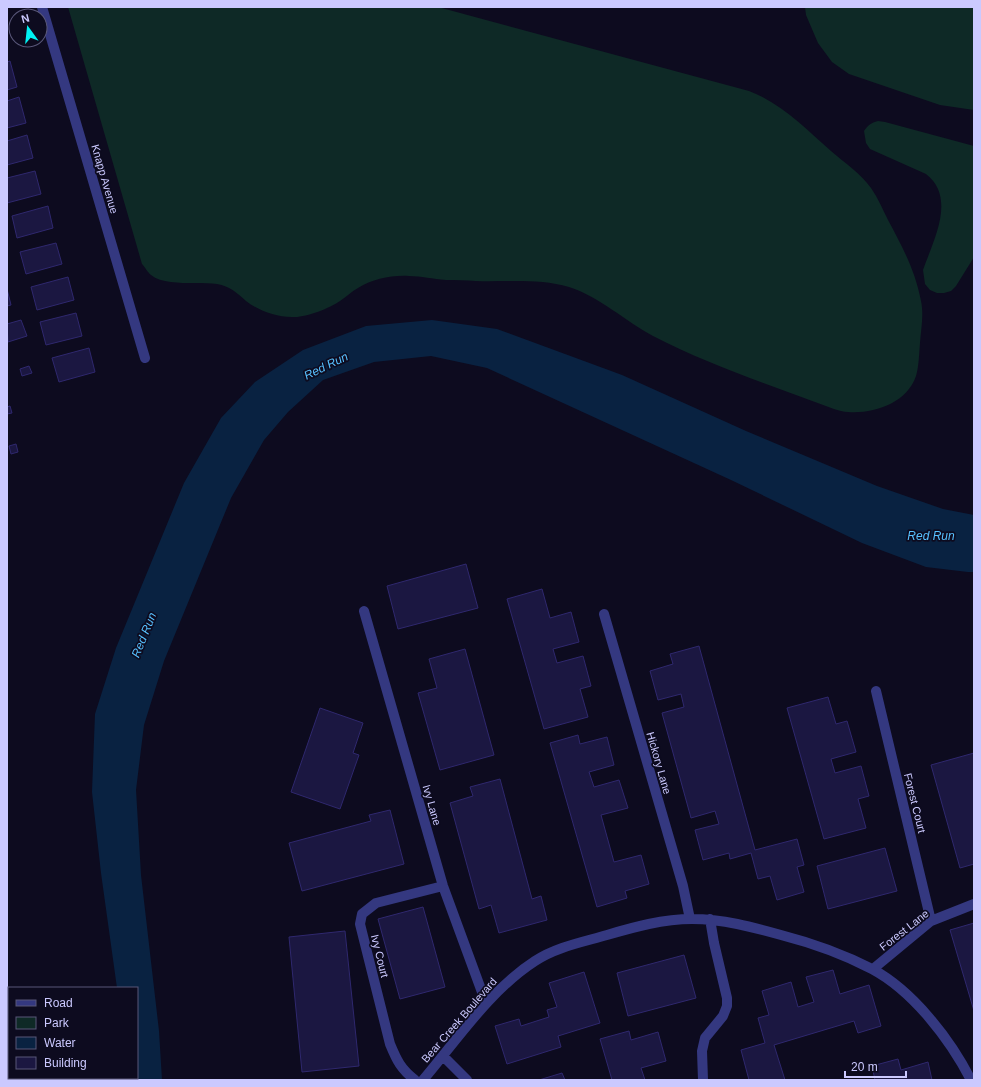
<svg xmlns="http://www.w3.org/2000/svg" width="981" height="1087" font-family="Arial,sans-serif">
	<rect width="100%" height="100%" fill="#0d0b1f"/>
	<path fill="#0e2926" d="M68 7H438L749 91C781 103 806 129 831 151 845 163 861 174 871 188 878 198 883 210 888 220 903 248 915 270 921 301 924 315 921 329 920 343 919 354 919 366 916 376 907 403 874 414 848 412 844 412 838 410 834 409 773 386 711 366 653 336 625 321 600 297 569 287 539 278 507 282 476 281 466 280 456 280 446 280 433 279 421 276 409 276 391 275 373 279 358 288 352 291 346 297 340 301 330 308 307 317 295 317 278 318 259 311 246 301 237 293 230 286 217 284 199 281 166 287 151 275 148 273 145 267 142 264Z
		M805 7H974V110L940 105 849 74 832 62 818 43 806 15Z
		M878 121 885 122 974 146V257L956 286 951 291 944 293H937L930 290 925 284 923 270C933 241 957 198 926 174L870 149 866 143 864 131C868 125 871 123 878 121Z"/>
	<path fill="#092241" d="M432 320 497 329 622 375 746 431 877 486 943 509 974 515V572H968L926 567 862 543 731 480 487 368 431 356 374 362 323 380 288 412 264 440 231 498 164 661 144 725 136 790 141 875 159 1031 162 1080H123V1078H137V988H117L101 873 92 792 95 714 116 648 184 483 221 418 255 382 303 350 366 326Z"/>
	<path fill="#1b1741" stroke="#2f286e" d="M10 61 17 87 7 90V62Z
		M19 97 26 123 7 128V101Z
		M27 135 33 158 7 165V141Z
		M35 171 41 194 7 203V178Z
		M48 206 53 228 17 238 12 216Z
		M56 243 62 264 26 274 20 252Z
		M68 277 74 300 37 310 31 287Z
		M7 289 11 305 7 306Z
		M76 313 82 336 46 345 40 322Z
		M21 320 27 336 8 342 7 324Z
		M89 348 95 372 59 382 52 358Z
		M29 366 32 373 22 376 20 369Z
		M10 406 12 413 7 414V407Z
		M16 444 18 452 11 454 9 446Z
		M466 564 478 608 398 629 387 586Z
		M542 589 550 618 571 612 579 642 553 649 557 663 583 656 591 686 580 689 588 717 544 729 507 599Z
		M699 646 755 850 797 839 804 865 797 867 804 892 777 900 770 876 758 879 751 853 730 859 729 853 703 860 695 830 719 824 715 811 691 818 662 713 684 707 681 694 658 700 650 671 673 664 670 654Z
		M465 649 494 755 440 770 418 693 437 688 429 659Z
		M828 697 836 724 847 721 856 752 831 759 835 773 861 766 869 796 858 799 866 828 824 839 787 708Z
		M320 708 363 723 353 753 359 755 340 809 291 792Z
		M578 735 580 744 607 737 614 765 589 772 594 787 619 780 628 808 601 815 614 862 641 855 649 884 625 891 627 898 597 907 550 743Z
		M974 753V864L960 868 931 765Z
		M500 779 532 899 541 896 547 920 499 933 491 905 479 909 450 803 473 796 470 787Z
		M390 810 404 864 302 891 289 843 371 821 369 815Z
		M885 848 897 891 828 909 817 866Z
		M423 907 445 987 400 999 378 919Z
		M974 923V1011L950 930Z
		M345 931 359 1066 302 1072 289 937Z
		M684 955 696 998 628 1016 617 973Z
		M833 970 840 994 869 985 881 1026 858 1033 854 1021 774 1045 785 1080H749L741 1050 765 1043 758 1018 769 1015 762 991 791 982 798 1007 814 1002 806 977Z
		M584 972 600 1023 558 1036 561 1047 507 1064 495 1026 519 1019 521 1026 549 1017 547 1010 557 1007 549 983Z
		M629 1031 631 1040 658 1032 666 1061 641 1068 645 1080H612L600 1039Z
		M898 1059 901 1070 928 1062 932 1080H875L872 1066Z
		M562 1073 565 1080H539Z"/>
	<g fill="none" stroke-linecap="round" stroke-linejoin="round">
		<path stroke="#343880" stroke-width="10" d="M42 7 145 358
			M364 611 443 886 486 1003
			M604 614 683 886 690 919
			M876 691 931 921
			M873 969 931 921 974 904
			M7 1038 9 1039
			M443 1056 467 1080
			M26 1080 27 1078
			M415 1080C401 1069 397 1061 390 1044L360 924 362 914 376 903 443 886
			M423 1080C457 1040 490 990 535 961 556 947 583 942 607 935 634 927 663 919 692 919 723 919 752 927 781 935 812 943 843 954 872 969 913 991 950 1039 971 1080
			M703 1080 702 1051 705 1038 723 1016 727 1006V998L714 943 710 919"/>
	</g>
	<g text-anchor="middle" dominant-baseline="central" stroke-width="3.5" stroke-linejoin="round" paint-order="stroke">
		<g font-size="11" fill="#cbc9ff" stroke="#0d0b1f">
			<text transform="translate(105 179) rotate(74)">Knapp Avenue</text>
			<text transform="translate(659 763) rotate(74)">Hickory Lane</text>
			<text transform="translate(915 803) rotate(76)">Forest Court</text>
			<text transform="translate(432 805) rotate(74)">Ivy Lane</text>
			<text transform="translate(904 930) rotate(-38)">Forest Lane</text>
			<text transform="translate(380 956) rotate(76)">Ivy Court</text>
			<text transform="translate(459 1020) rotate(-49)">Bear Creek Boulevard</text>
		</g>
		<g font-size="12" font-style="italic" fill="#57c1ff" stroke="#0d0b1f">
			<text transform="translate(326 366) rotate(-26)">Red Run</text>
			<text x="931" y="536">Red Run</text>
			<text transform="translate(144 635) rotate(-68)">Red Run</text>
		</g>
	</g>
	<rect width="981" height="1087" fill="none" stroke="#cbc9ff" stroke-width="16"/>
	<rect x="8" y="987" width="130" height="92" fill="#0d0b1f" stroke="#595779"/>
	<rect x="16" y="1000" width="20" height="6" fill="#343880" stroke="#595779"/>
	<text x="44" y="1007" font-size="12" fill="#cbc9ff">Road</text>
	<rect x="16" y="1017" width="20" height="12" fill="#0e2926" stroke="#595779"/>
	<text x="44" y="1027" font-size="12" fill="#cbc9ff">Park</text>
	<rect x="16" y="1037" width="20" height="12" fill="#092241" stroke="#595779"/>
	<text x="44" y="1047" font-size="12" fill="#cbc9ff">Water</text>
	<rect x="16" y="1057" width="20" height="12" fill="#1b1741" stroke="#595779"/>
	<text x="44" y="1067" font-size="12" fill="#cbc9ff">Building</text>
	<g transform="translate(28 28) rotate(345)"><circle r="19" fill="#0d0b1f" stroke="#595779"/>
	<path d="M0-3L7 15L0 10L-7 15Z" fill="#00f2f4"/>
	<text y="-6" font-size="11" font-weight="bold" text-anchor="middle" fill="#cbc9ff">N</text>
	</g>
	<path d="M845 1071v6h61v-6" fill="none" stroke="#cbc9ff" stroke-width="2"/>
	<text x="851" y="1071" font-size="12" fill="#cbc9ff" stroke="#0d0b1f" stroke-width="3" paint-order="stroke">20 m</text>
</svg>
